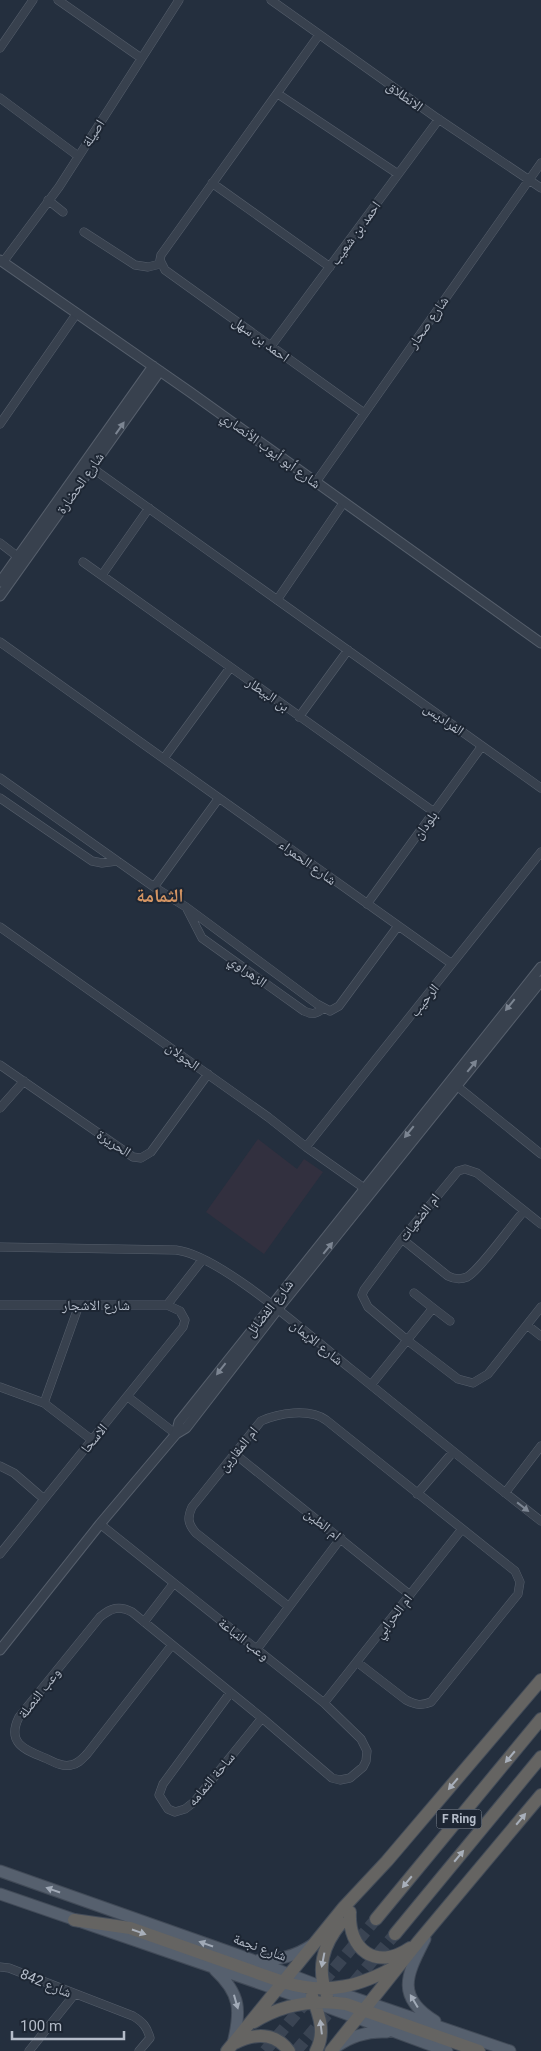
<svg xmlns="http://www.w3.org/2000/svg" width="541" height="2051" font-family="Roboto,'Noto Naskh Arabic',sans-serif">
	<rect width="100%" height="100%" fill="#242f3e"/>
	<path fill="#32303f" d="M258 1139 297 1169 304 1159 323 1172 264 1254 206 1212Z"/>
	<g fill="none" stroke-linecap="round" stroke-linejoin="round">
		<path stroke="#3a4453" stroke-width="12" stroke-dasharray="12 6" stroke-linecap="butt" d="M265 2051 376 1919
			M296 2051 395 1934"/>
		<defs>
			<path id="minor" d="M58 0 141 58
				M271 0 434 116 541 188
				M319 35 161 255 160 260 165 270 364 413
				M0 48 33 0
				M278 94 398 174
				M0 98 78 156
				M212 183 330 267
				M48 200 63 212
				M84 232 135 265 148 267 160 264
				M3 262 59 187 179 0
				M271 346 439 119
				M0 424 77 313
				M88 465 541 788
				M316 482 541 163
				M0 543 22 560
				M83 562 434 812
				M102 575 149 508
				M277 600 344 502
				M0 642 452 964
				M299 717 348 650
				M164 758 230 668
				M0 778 154 887 186 907 317 1004 330 1011 339 1006 398 926
				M0 798 92 861 102 863 117 861
				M154 887 219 798
				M367 904 482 746
				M187 909 202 938 304 1011C313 1015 316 1014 324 1008
				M0 927 268 1117 306 1147 364 1188
				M0 1065 133 1157 141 1158 151 1152 208 1074
				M453 1083 541 1154
				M0 1108 24 1081
				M306 1147 541 852
				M541 1224 477 1173 465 1169 458 1171 402 1239 364 1290 362 1295 368 1307 407 1340 458 1379 473 1383 488 1374 541 1307
				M402 1239 448 1276C454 1279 460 1280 467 1277 480 1270 512 1224 524 1211
				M0 1247 176 1250C221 1255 313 1339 351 1369 414 1420 477 1471 541 1521
				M0 1305H167L180 1311 185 1320 183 1327 0 1554
				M167 1305 203 1259
				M433 1308 450 1321
				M527 1325 541 1336
				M371 1385 433 1308 414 1293
				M0 1387 44 1403 92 1440
				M128 1397 176 1434
				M44 1403 79 1305
				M235 1454 410 1595
				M0 1466 14 1473 44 1499
				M505 1493 541 1446
				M417 1494 453 1452
				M100 1524 324 1703 361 1739 367 1751 366 1761 363 1767 350 1778 340 1780 332 1778 262 1718 132 1612C119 1605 111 1608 100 1617L19 1717C6 1743 25 1750 45 1758 54 1762 62 1767 71 1765 78 1764 82 1759 87 1754L172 1645
				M288 1606 196 1533C188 1524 187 1518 192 1507L261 1421C279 1413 309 1408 326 1420L515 1571 520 1582 518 1594 431 1702C421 1706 416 1705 406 1700L357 1662
				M144 1622 174 1583
				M257 1649 341 1538
				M230 1693 163 1784 159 1795 168 1809 175 1812 185 1809 194 1802 262 1718
				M324 1703 462 1529
				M0 1967 9 1968 133 2016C143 2022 147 2027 150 2038L139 2051
				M29 2051 74 1995"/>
			<path id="tertiary" d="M0 260 190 392 541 643
				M0 582 153 366
				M0 596 160 371
				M176 1434 186 1428 277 1310 541 981
				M0 1650 100 1524 176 1434 179 1422 541 967"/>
			<path id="primary" d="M0 1871 252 1960 325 1988 510 2051
				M0 1894 314 2002 447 2051
				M425 1939C408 1973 394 1996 435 2021
				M259 1960C280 1960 295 1956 312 1945
				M215 1970C241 1994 241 2011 233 2043
				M336 2047C351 2036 368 2031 387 2032"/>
			<path id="trunk" d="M350 1912C348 1950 376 1971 410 1948
				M376 1919 541 1719
				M74 1920 130 1928 283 1982C328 1996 361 1986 400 1964
				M395 1934 541 1757
				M327 1995C316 1968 323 1945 341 1923
				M312 1996C319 2015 326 2032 316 2051
				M254 2022C283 2004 313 1999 346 2004L479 2051
				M235 2043C255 2033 275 2032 289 2051
				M227 2051 344 1907 387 1861 541 1680
				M331 2051 418 1942 541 1795"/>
		</defs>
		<use href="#minor" stroke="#565f6c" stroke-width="9"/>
		<use href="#tertiary" stroke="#565f6c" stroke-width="11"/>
		<use href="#primary" stroke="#414a57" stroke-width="13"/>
		<use href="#trunk" stroke="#434c59" stroke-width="14"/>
		<use href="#minor" stroke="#38414e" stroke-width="8"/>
		<use href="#tertiary" stroke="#38414e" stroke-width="9"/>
		<use href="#primary" stroke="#56606e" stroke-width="11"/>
		<use href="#trunk" stroke="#656462" stroke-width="12"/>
	</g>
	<defs><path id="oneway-solid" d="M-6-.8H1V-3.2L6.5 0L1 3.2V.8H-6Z" transform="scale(1.25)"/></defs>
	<g fill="#7c8592">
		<use href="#oneway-solid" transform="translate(120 428) rotate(-55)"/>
		<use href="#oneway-solid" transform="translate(510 1005) rotate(129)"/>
		<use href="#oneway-solid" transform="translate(472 1066) rotate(-51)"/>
		<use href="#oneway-solid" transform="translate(409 1132) rotate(129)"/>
		<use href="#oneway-solid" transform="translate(328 1248) rotate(-51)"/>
		<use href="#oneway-solid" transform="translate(221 1369) rotate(128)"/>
		<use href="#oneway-solid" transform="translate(523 1507) rotate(38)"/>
	</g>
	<g fill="#a8afba">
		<use href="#oneway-solid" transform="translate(510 1757) rotate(130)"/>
		<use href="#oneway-solid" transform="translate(453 1784) rotate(130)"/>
		<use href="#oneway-solid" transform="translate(521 1819) rotate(-50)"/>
		<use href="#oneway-solid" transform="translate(459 1856) rotate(-50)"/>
		<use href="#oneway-solid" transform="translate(407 1882) rotate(130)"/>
		<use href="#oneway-solid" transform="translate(139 1932) rotate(19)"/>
		<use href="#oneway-solid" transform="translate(323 1960) rotate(101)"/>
		<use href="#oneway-solid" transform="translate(321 2027) rotate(-97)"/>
	</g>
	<g fill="#a1aab7">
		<use href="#oneway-solid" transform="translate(53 1890) rotate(-161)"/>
		<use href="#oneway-solid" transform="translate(206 1944) rotate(-161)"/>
		<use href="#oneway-solid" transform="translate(414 2001) rotate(-121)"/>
		<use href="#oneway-solid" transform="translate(236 2002) rotate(74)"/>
	</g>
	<g text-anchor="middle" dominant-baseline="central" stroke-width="4" stroke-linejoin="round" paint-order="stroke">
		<rect fill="#1d2633" stroke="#878f9c" stroke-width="1" x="436.5" y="1809.5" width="45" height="19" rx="4"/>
		<g font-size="12" font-weight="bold" fill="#b4bcc9">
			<text x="459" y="1819">F Ring</text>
		</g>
		<g font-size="14" fill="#b4bcc9" stroke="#1d2633">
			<text transform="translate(405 96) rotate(36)">الانطلاق</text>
			<text transform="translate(93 133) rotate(-57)">اصيلة</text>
			<text transform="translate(355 233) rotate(-54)">احمد بن شعيب</text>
			<text transform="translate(428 322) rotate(-55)">شارع صحار</text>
			<text transform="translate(261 339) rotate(36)">احمد بن سهل</text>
			<text transform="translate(271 450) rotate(36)">شارع أبو أيوب الأنصاري</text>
			<text transform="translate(80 483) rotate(-55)">شارع الحضارة</text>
			<text transform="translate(268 694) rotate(35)">بن البيطار</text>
			<text transform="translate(444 719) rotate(35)">الفراديس</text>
			<text transform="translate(425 825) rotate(-54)">بلودان</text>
			<text transform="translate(308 862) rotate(36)">شارع الحمراء</text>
			<text transform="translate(248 971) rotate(36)">الزهراوي</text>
			<text transform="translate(424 1000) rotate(-51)">الرحيب</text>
			<text transform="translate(183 1056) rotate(36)">الجولان</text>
			<text transform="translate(114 1143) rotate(33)">الحريرة</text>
			<text transform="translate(419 1217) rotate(-52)">ام الضعيات</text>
			<text x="96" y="1305">شارع الاشجار</text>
			<text transform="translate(269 1308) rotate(-52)">شارع الفضائل</text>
			<text transform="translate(317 1342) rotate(39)">شارع الإيمان</text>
			<text transform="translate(94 1438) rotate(-51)">الاسحا</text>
			<text transform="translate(238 1449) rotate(-51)">ام المقارين</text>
			<text transform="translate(323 1524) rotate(39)">ام الطين</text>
			<text transform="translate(393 1616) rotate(-52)">ام الحرابي</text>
			<text transform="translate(244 1639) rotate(38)">وعب النباعة</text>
			<text transform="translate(39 1693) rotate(-52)">وعب النصلة</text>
			<text transform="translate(211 1779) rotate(-50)">ساحة الثمامه</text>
			<text transform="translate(260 1947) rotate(20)">شارع نجمة</text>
			<text transform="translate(46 1983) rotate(22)">شارع 842</text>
		</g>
		<g font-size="19" font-weight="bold" fill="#d59563" stroke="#1d2633">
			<text x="160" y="895">الثمامة</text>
		</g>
	</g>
	<path d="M12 2031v8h112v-8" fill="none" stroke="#b4bcc9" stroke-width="2.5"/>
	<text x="20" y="2031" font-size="15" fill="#b4bcc9" stroke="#1d2633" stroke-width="4" paint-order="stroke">100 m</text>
</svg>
